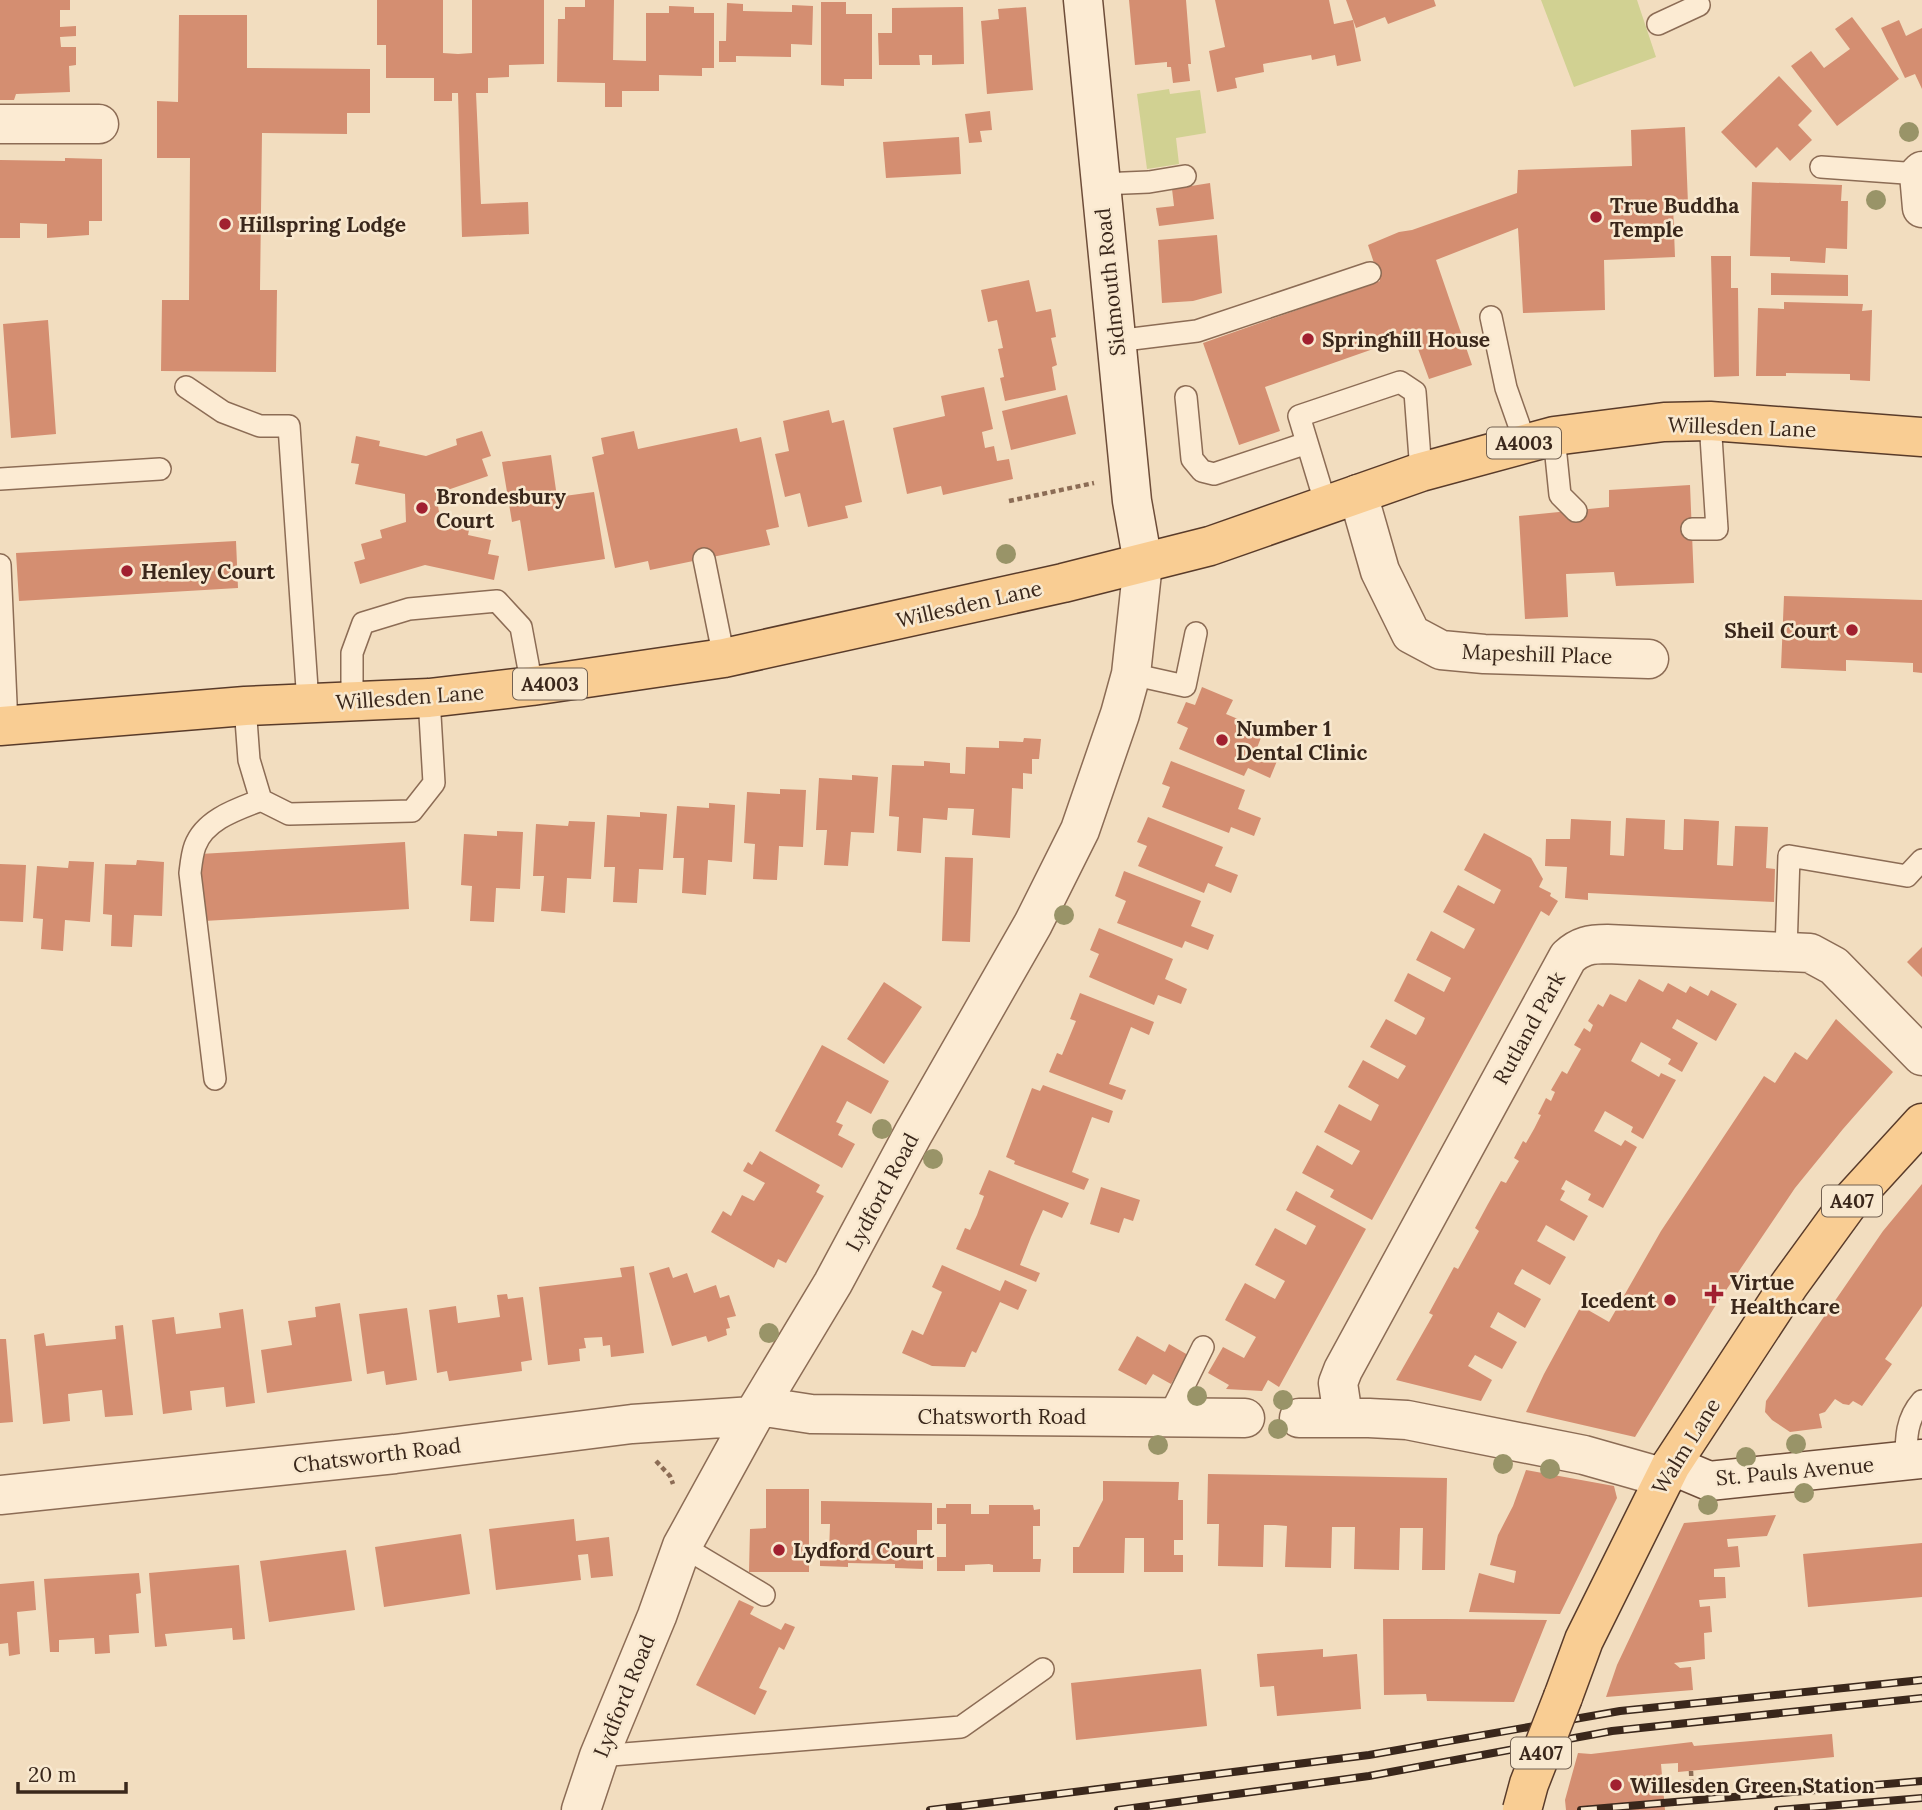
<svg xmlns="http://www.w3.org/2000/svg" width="1922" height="1810" font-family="Lora,serif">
	<rect width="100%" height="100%" fill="#f2ddbf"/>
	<path fill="#d1d192" d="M1541 0H1637L1656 57 1574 87Z
		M1169 89 1170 94 1200 90 1206 133 1176 138 1179 164 1147 169 1137 94Z"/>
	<path fill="#d48e71" d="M0 0H70V10H60V27L76 26V36L60 37 61 47H76V65L69 66 70 92 16 94 14 100H0Z
		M377 0H443V53L458 54 472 53V0H544V64L509 65V77L488 78V93H476L481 204 528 202 529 234 462 237 458 93H452V101H434V78H386V45H377Z
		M585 0H614L613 60 646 61V13H669V6L694 7V13H714V68H702V76L659 75V91H622V107H605V83L557 82 558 19H565V7H585Z
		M1129 0H1186L1191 64H1188L1190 81 1173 83 1171 67H1167V62L1135 65Z
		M1215 0H1329L1334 24 1353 20 1361 61 1337 66 1335 55 1312 60 1311 55 1263 64 1264 72 1235 78 1237 88 1217 92 1209 51 1225 47Z
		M1346 0H1434L1436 6 1388 24 1385 17 1356 28Z
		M821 2H846V14H872V79H844V86L821 85Z
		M727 3 743 4V11L792 12V5L813 6 812 45 791 44V57L736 56V62H719V41H726Z
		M963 7 964 64 932 65V55H919L920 65H879L878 33H892V8Z
		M1026 7 1033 90 987 94 981 21 999 19 998 9Z
		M179 15H247V68L370 69V113H347V134L262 133 260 290H277L276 372 161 371 162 300H189L190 158H157V101L178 102Z
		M1852 17 1899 79 1837 126 1791 66 1811 51 1824 68 1850 49 1835 29Z
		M1899 20 1906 36 1922 28V89L1915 74 1905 78 1881 28Z
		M1779 76 1812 111 1798 125 1812 140 1790 161 1777 147 1756 168 1721 132Z
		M990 111 992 130 980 131 982 142 969 143 965 114Z
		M1685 127 1688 204 1673 205 1675 257 1604 260 1605 310 1523 313 1518 228 1436 260 1472 365 1429 379 1413 335 1265 387 1280 431 1239 445 1203 343 1380 281 1368 245 1399 232 1412 230 1517 193 1518 170 1632 166 1631 130Z
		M959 137 961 174 886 178 883 142Z
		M65 158 102 159V221H89V235L47 238V224L20 223V238H0V160L65 161Z
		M1752 182 1842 185 1841 201H1848L1847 249 1826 248 1825 263 1790 261V257L1750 256Z
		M1210 183 1214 219 1159 226 1156 208 1174 206 1172 189Z
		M1217 235 1222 293 1193 301 1162 303 1158 240Z
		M1711 256H1731V288H1738L1739 376 1714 377Z
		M1771 273 1848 275V296L1771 295Z
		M1029 280 1036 312 1051 309 1056 337 1051 338 1057 365 1052 367 1056 390 1005 401 1000 378 1004 377 998 349 1003 348 997 320 988 322 981 290Z
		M1784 302 1863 304 1862 311 1872 310 1870 381 1850 380V374L1786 373V376H1756L1758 308 1784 309Z
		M48 320 56 434 11 438 3 324Z
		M984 387 993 429 982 432 985 448 994 446 997 461 1009 459 1013 479 943 495 941 486 907 494 893 428 945 416 941 396Z
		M1067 395 1076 434 1011 450 1002 411Z
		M829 410 832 423 844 420 862 502 845 506 848 518 808 527 800 493 785 497 775 454 789 451 783 421Z
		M737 428 740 442 761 437 779 527 766 530 770 545 650 570 648 561 615 568 592 457 604 454 601 438 634 431 638 449Z
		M482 431 491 456 482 459 488 476 436 494 441 524 469 530 468 535 491 540 488 554 499 556 494 580 425 565 360 584 354 562 365 559 361 544 382 538 380 530 406 522 405 494 355 484 359 464 351 463 356 436 380 441 379 446 426 456 457 445 456 439Z
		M551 455 557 497 594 492 605 559 528 571 520 520 512 522 502 462Z
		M1690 485 1694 583 1616 586 1614 572 1566 574 1568 617 1525 619 1519 516 1609 507V490Z
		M236 541 238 588 19 601 16 553Z
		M1784 596 1922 600V673L1913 672V663L1846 660V671L1781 668Z
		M1202 687 1233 700 1226 714 1264 730 1255 753 1277 761 1270 778 1248 768 1244 776 1179 749 1188 728 1177 723 1186 702 1195 705Z
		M1024 738 1041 739 1039 759H1032V774L1023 773V789L1012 788 1010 838 972 835 974 809 948 808 947 820 923 818 921 853 897 851 899 817 889 816 892 765 924 766V761L950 763V773L965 774 966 747 999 748V741L1023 742Z
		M1171 761 1245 790 1238 809 1261 818 1254 836 1231 827 1229 833 1162 807 1170 787 1162 784Z
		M852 775 878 777 874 833 851 832 848 866 824 865 827 830H816L819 778 852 780Z
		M780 789 806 790 803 847 779 846 777 880 753 879 755 844 744 843 747 792 780 794Z
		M709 803 735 805 732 862 708 860 706 895 682 893 684 858H673L677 806 709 808Z
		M640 812 667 814 663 870 639 869 637 903 613 902 615 867H604L607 815 640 817Z
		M1148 817 1223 847 1215 866 1238 875 1231 893 1208 883 1204 893 1138 866 1147 846 1137 842Z
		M1626 818 1665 820 1664 849 1673 850H1683L1684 819 1719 821 1717 865 1733 866 1735 826 1768 827 1766 868 1775 869 1774 902 1588 893V900L1565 898 1567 867 1545 866 1546 839H1570L1571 819 1611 821 1610 855 1624 856Z
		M569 821 595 822 591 879 567 878 565 913 541 911 544 876H533L536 824 568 826Z
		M497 831 523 832 520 889 496 888 494 922 470 921 472 886 461 885 464 834 497 836Z
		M1484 833 1531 858 1543 879 1539 887 1551 893 1550 896 1558 901 1549 916 1541 911 1372 1220 1330 1197 1334 1190 1302 1173 1317 1145 1352 1165 1360 1151 1324 1132 1339 1104 1371 1121 1379 1105 1348 1087 1363 1060 1398 1079 1406 1066 1370 1047 1386 1019 1416 1035 1422 1025 1425 1018 1394 1001 1408 973 1444 992 1451 978 1416 960 1431 931 1464 949 1475 929 1443 912 1458 885 1494 904 1501 890 1464 870Z
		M405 842 409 909 204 921 200 854Z
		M945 857 973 858 970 942 942 941Z
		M137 860 164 862 162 916 134 915 132 947 111 946 112 915 103 914 105 864 136 865Z
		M69 861 94 862 90 922 65 920 63 951 41 949 43 919 33 918 37 866 68 868Z
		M0 864 26 865 23 922 0 921Z
		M1124 871 1201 901 1191 926 1214 935 1208 950 1185 941 1182 948 1117 923 1126 901 1115 896Z
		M1099 928 1173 959 1165 979 1187 989 1181 1004 1158 995 1154 1005 1089 977 1099 954 1090 950Z
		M1922 947V977L1907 962Z
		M1639 979 1663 992 1668 983 1686 993 1690 986 1708 996 1711 990 1737 1004 1716 1041 1677 1019 1672 1028 1698 1043 1682 1072 1668 1064 1671 1059 1641 1042 1631 1061 1659 1077 1661 1073 1676 1080 1643 1139 1631 1132 1633 1127 1605 1111 1594 1131 1621 1146 1625 1140 1637 1147 1603 1208 1588 1200 1591 1194 1566 1180 1561 1189 1565 1191 1560 1200 1588 1216 1574 1241 1546 1225 1537 1241 1566 1257 1550 1285 1522 1269 1517 1277 1514 1284 1541 1299 1525 1328 1498 1312 1490 1327 1517 1342 1502 1369 1475 1355 1468 1366 1492 1380 1481 1401 1396 1380 1433 1315 1429 1313 1454 1267 1458 1269 1479 1231 1475 1228 1488 1204 1501 1181 1506 1183 1517 1164 1519 1161 1514 1158 1523 1141 1526 1143 1534 1129 1541 1115 1538 1114 1546 1098 1551 1101 1555 1092 1551 1090 1562 1071 1567 1074 1573 1063 1581 1049 1574 1045 1584 1028 1590 1032 1593 1025 1588 1021 1598 1004 1603 1007 1610 994 1626 1002Z
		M884 982 922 1007 884 1064 847 1039Z
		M1080 993 1154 1022 1149 1035 1131 1027 1109 1084 1126 1090 1122 1100 1049 1072 1057 1053 1062 1055 1076 1021 1070 1019Z
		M1836 1019 1893 1072 1843 1129 1795 1188 1714 1308 1635 1437 1526 1412 1544 1374 1581 1306 1609 1322 1661 1231 1764 1076 1775 1083 1795 1052 1807 1060Z
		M822 1045 889 1081 871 1114 847 1101 836 1122 843 1125 838 1135 855 1144 842 1168 775 1131Z
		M1043 1085 1113 1111 1109 1123 1092 1117 1072 1172 1089 1179 1084 1190 1014 1164 1015 1161 1006 1157 1032 1088 1040 1091Z
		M760 1151 820 1185 816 1192 824 1196 786 1263 778 1259 774 1268 711 1232 723 1211 731 1216 742 1195 754 1201 765 1183 743 1171 748 1162 752 1165Z
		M989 1170 1069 1203 1062 1218 1043 1210 1031 1237 1020 1265 1040 1273 1036 1282 956 1249 965 1228 970 1230 977 1215 984 1196 979 1194Z
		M1922 1184V1306L1885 1359 1892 1364 1862 1406 1853 1401 1849 1405 1843 1404 1835 1399 1825 1412 1819 1414 1822 1428 1790 1432 1772 1420 1765 1412 1766 1401 1883 1231Z
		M1101 1187 1140 1200 1133 1221 1124 1218 1119 1233 1090 1224Z
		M1296 1191 1366 1229 1279 1387 1268 1380 1262 1391 1226 1389 1229 1385 1208 1373 1223 1347 1244 1358 1256 1337 1225 1320 1235 1301 1245 1283 1275 1299 1285 1281 1255 1265 1275 1228 1306 1245 1316 1226 1286 1210Z
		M942 1265 1000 1291 1005 1280 1027 1290 1018 1310 1000 1302 976 1353 972 1351 965 1367 932 1366 902 1353 912 1330 923 1335 942 1292 932 1287Z
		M634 1266 644 1353 611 1357 610 1345 603 1346 602 1337 584 1338 586 1348 579 1349 580 1361 548 1365 539 1287 622 1277 620 1268Z
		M669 1267 673 1278 687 1273 694 1293 716 1285 720 1298 729 1295 736 1316 727 1318 730 1328 726 1329 727 1335 708 1342 706 1336 672 1346 649 1273Z
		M507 1294 508 1299 523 1297 532 1360 521 1362 522 1371 449 1381 447 1371 437 1373 429 1310 456 1306 458 1323 500 1317 497 1295Z
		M340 1303 352 1381 267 1393 261 1350 292 1345 288 1321 316 1317 315 1307Z
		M407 1308 417 1380 386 1385 384 1371 367 1374 359 1314Z
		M243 1309 255 1403 226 1407 224 1387 190 1391 192 1410 163 1414 152 1320 174 1317 176 1334 221 1328 219 1313Z
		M123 1325 133 1415 105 1417 102 1390 68 1394 70 1421 43 1424 34 1335 44 1333 46 1346 116 1339 115 1326Z
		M1137 1336 1165 1352 1169 1344 1188 1355 1171 1384 1153 1374 1146 1385 1118 1370Z
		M0 1339H6L13 1422 0 1423Z
		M1526 1470 1614 1486 1617 1498 1560 1614 1469 1612 1479 1573 1514 1583 1516 1571 1490 1565 1498 1535 1513 1506Z
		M1208 1474 1447 1478 1445 1570H1422L1423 1528H1400L1399 1570 1354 1569 1355 1527H1332L1331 1568 1285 1567 1287 1526 1275 1525H1264L1263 1567 1218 1566 1219 1524H1207Z
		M1103 1481 1179 1482 1178 1500H1183V1540H1174V1555H1183V1572H1144V1538H1125L1124 1573H1073V1547H1079L1103 1500Z
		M766 1489H809V1572H749L750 1529 766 1528Z
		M821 1501 932 1503V1530H917V1552L923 1553V1569L895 1568V1564L848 1563V1567L820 1566V1553H829L830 1524H821Z
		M946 1504H971V1514H989V1505H1033L1034 1510 1040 1509V1526H1033V1559H1041L1040 1572H993V1565L989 1564 965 1565V1571H937V1557H946V1524H937V1508H946Z
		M1776 1515 1767 1536 1727 1539 1728 1547 1738 1546 1740 1567 1714 1569V1577H1725L1726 1598 1699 1600 1700 1607 1710 1606 1712 1632 1704 1633 1705 1659 1674 1663 1680 1668 1691 1667 1693 1690 1606 1697 1617 1665 1684 1523Z
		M574 1519 576 1541 609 1537 613 1576 591 1578 588 1554 578 1555 581 1580 496 1590 489 1529Z
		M461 1534 470 1594 384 1607 375 1547Z
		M1922 1543V1597L1808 1607 1803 1554Z
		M346 1550 355 1610 269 1622 260 1561Z
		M239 1565 245 1639 233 1640 232 1628 165 1634 167 1646 155 1647 149 1573Z
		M139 1573 141 1593 136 1594 139 1633 109 1635 110 1653 95 1654 94 1638 59 1640V1652H50L44 1579Z
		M34 1581 36 1610 17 1612 20 1654 9 1656 8 1643 0 1644V1584Z
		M739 1600 754 1607 750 1614 781 1630 785 1623 795 1627 784 1650 779 1647 759 1688 767 1691 755 1715 696 1685Z
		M1383 1619H1444L1547 1620 1514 1702 1427 1701 1426 1694 1384 1695Z
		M1323 1649V1657L1357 1654 1361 1709 1277 1716 1274 1686 1260 1687 1257 1654Z
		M1201 1669 1207 1726 1076 1740 1071 1683Z
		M1832 1734 1834 1757 1678 1772V1763L1661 1764 1665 1810H1566L1565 1800 1578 1753 1591 1754 1692 1742 1694 1746Z"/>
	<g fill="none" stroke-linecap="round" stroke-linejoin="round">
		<defs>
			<path id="lane" d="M1658 24 1699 5
				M1821 167 1919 174
				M1101 184 1149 182 1185 176
				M1491 317 1506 388 1525 442
				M1116 341 1197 331 1370 273
				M186 387 223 412 260 426H289L308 703
				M1186 397 1192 459 1202 471 1214 474 1307 443
				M1554 436 1560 495 1576 511
				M0 479 160 469
				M1326 505 1299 416 1400 382 1415 392 1421 472
				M1692 529H1717L1710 421
				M704 559 724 658
				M0 565 7 726
				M1131 674 1185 686 1196 633
				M352 701V653L363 623 409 609 497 601 521 627 532 686
				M245 706 249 760 261 800 289 814 412 811 434 783 429 698
				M1786 951 1789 856 1907 876 1922 860
				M215 1079 190 873C191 865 192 854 195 846 205 819 238 809 261 800
				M1168 1418 1203 1347
				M1906 1461C1906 1438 1906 1419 1922 1401
				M682 1546 764 1595
				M599 1756 961 1727 1043 1669"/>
			<path id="street" d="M0 124H99
				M1922 171 1919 174 1922 208
				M1358 494 1380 571 1411 634 1441 650 1484 654 1649 659
				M759 1406 811 1414 1245 1418
				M1343 1417 1338 1383 1343 1370 1568 957C1580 946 1590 944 1607 944L1810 953 1834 966 1922 1056
				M1299 1418H1369L1407 1420 1584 1455 1665 1478
				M0 1495 395 1454 632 1424 753 1416
				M581 1810 599 1756 657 1616 682 1546 759 1406 833 1283 913 1134 1033 924 1080 830 1120 714 1131 674 1143 563"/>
			<path id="secondary" d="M1083 0 1132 501 1143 563
				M1671 1465 1709 1481 1922 1459"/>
			<path id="primary" d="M0 726 245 706 429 698 532 686 724 658 1063 583 1210 546 1421 472 1554 436 1664 422 1710 421 1922 437
				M1563 1697 1584 1640 1671 1465 1789 1285 1848 1204 1922 1123"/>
		</defs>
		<use href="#lane" stroke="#8c6c55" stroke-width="24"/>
		<use href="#street" stroke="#8c6c55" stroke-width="41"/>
		<use href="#secondary" stroke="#6e4d39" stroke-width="41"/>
		<use href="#primary" stroke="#593b2a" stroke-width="41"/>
		<path stroke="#8c6c55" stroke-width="4.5" stroke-dasharray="5 3.5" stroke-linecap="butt" d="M1009 501 1094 483
			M656 1461 670 1476 673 1484
			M1691 1771 1692 1794"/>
		<use href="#lane" stroke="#fcebd3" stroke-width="21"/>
		<use href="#street" stroke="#fcebd3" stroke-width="38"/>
		<use href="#secondary" stroke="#fcebd3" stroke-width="38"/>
		<use href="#primary" stroke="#f9cd93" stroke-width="38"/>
		<defs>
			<path id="rail" d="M930 1810 1369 1755 1620 1711 1922 1680
				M1118 1810 1369 1776 1612 1731 1922 1698
				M1581 1810 1922 1781
				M1778 1810 1922 1798"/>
		</defs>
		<use href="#rail" stroke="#3a271b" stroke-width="8"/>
		<use href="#rail" stroke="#f8e8cf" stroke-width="5" stroke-dasharray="16" stroke-linecap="butt"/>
		<defs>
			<path id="primary-bridge" d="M1522 1810 1529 1784 1563 1697"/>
		</defs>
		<use href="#primary-bridge" stroke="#593b2a" stroke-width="41" stroke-linecap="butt"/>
		<use href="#primary-bridge" stroke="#f9cd93" stroke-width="38"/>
	</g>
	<g fill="#999468">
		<circle cx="1909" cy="132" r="10"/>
		<circle cx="1876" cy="200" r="10"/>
		<circle cx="1006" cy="554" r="10"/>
		<circle cx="1064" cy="915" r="10"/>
		<circle cx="882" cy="1129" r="10"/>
		<circle cx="933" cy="1159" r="10"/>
		<circle cx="769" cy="1333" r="10"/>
		<circle cx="1197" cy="1396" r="10"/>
		<circle cx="1283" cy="1400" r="10"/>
		<circle cx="1278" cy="1429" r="10"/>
		<circle cx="1796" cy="1444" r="10"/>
		<circle cx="1158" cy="1445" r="10"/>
		<circle cx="1746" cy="1457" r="10"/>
		<circle cx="1503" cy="1464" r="10"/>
		<circle cx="1550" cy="1469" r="10"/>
		<circle cx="1804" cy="1493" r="10"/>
		<circle cx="1708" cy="1505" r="10"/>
	</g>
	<g fill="#a12030" stroke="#f8e8cf" stroke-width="2.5">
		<circle cx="1596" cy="217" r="7"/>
		<circle cx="225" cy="224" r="7"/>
		<circle cx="1308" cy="339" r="7"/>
		<circle cx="422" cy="508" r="7"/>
		<circle cx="127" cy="571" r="7"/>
		<circle cx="1852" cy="630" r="7"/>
		<circle cx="1222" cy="740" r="7"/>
		<path d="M1710.5 1283.5h7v7h7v7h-7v7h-7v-7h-7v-7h7z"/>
		<circle cx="1670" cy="1300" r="7"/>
		<circle cx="779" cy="1550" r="7"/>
		<circle cx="1616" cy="1785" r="7"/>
	</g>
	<g text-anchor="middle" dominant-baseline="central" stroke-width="5" stroke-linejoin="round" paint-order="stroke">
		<g fill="#f8e8cf" stroke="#736151" stroke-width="2">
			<rect x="1487" y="427.5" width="74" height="31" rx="5"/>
			<rect x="513" y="668.5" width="74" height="31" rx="5"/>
			<rect x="1822" y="1185.5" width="60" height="31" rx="5"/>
			<rect x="1511" y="1737.5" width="60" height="31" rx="5"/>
		</g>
		<g font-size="19" font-weight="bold" fill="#3a271b">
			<text x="1524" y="443">A4003</text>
			<text x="550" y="684">A4003</text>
			<text x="1852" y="1201">A407</text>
			<text x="1541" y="1753">A407</text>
		</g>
		<g font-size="21" font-weight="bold" fill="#3a271b" stroke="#f8e8cf" text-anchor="start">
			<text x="1610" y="205">True Buddha<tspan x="1610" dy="24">Temple</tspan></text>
			<text x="239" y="224">Hillspring Lodge</text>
			<text x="1322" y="339">Springhill House</text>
			<text x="436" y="496">Brondesbury<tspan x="436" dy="24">Court</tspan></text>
			<text x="141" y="571">Henley Court</text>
			<text x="1838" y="630" text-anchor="end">Sheil Court</text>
			<text x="1236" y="728">Number 1<tspan x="1236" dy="24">Dental Clinic</tspan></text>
			<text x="1730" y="1282">Virtue<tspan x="1730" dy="24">Healthcare</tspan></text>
			<text x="1656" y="1300" text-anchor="end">Icedent</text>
			<text x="793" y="1550">Lydford Court</text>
			<text x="1630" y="1785">Willesden Green Station</text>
		</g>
		<g font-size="21" fill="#3a271b" stroke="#f8e8cf">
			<text transform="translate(1110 282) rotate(-96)">Sidmouth Road</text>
			<text transform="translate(1742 427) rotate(2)">Willesden Lane</text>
			<text transform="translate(969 604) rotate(-13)">Willesden Lane</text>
			<text transform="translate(1537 654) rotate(2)">Mapeshill Place</text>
			<text transform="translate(410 697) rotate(-4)">Willesden Lane</text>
			<text transform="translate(1529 1028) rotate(-61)">Rutland Park</text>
			<text transform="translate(882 1192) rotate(-62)">Lydford Road</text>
			<text x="1002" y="1416">Chatsworth Road</text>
			<text transform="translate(1686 1446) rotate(-58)">Walm Lane</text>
			<text transform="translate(377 1455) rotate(-7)">Chatsworth Road</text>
			<text transform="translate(1795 1471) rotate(-5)">St. Pauls Avenue</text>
			<text transform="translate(624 1696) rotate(-68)">Lydford Road</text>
		</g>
	</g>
	<path d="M18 1782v10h108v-10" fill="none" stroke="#3a271b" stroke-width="3.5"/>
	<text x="28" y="1782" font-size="21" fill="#3a271b" stroke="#f8e8cf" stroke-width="5" paint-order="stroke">20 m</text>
</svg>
